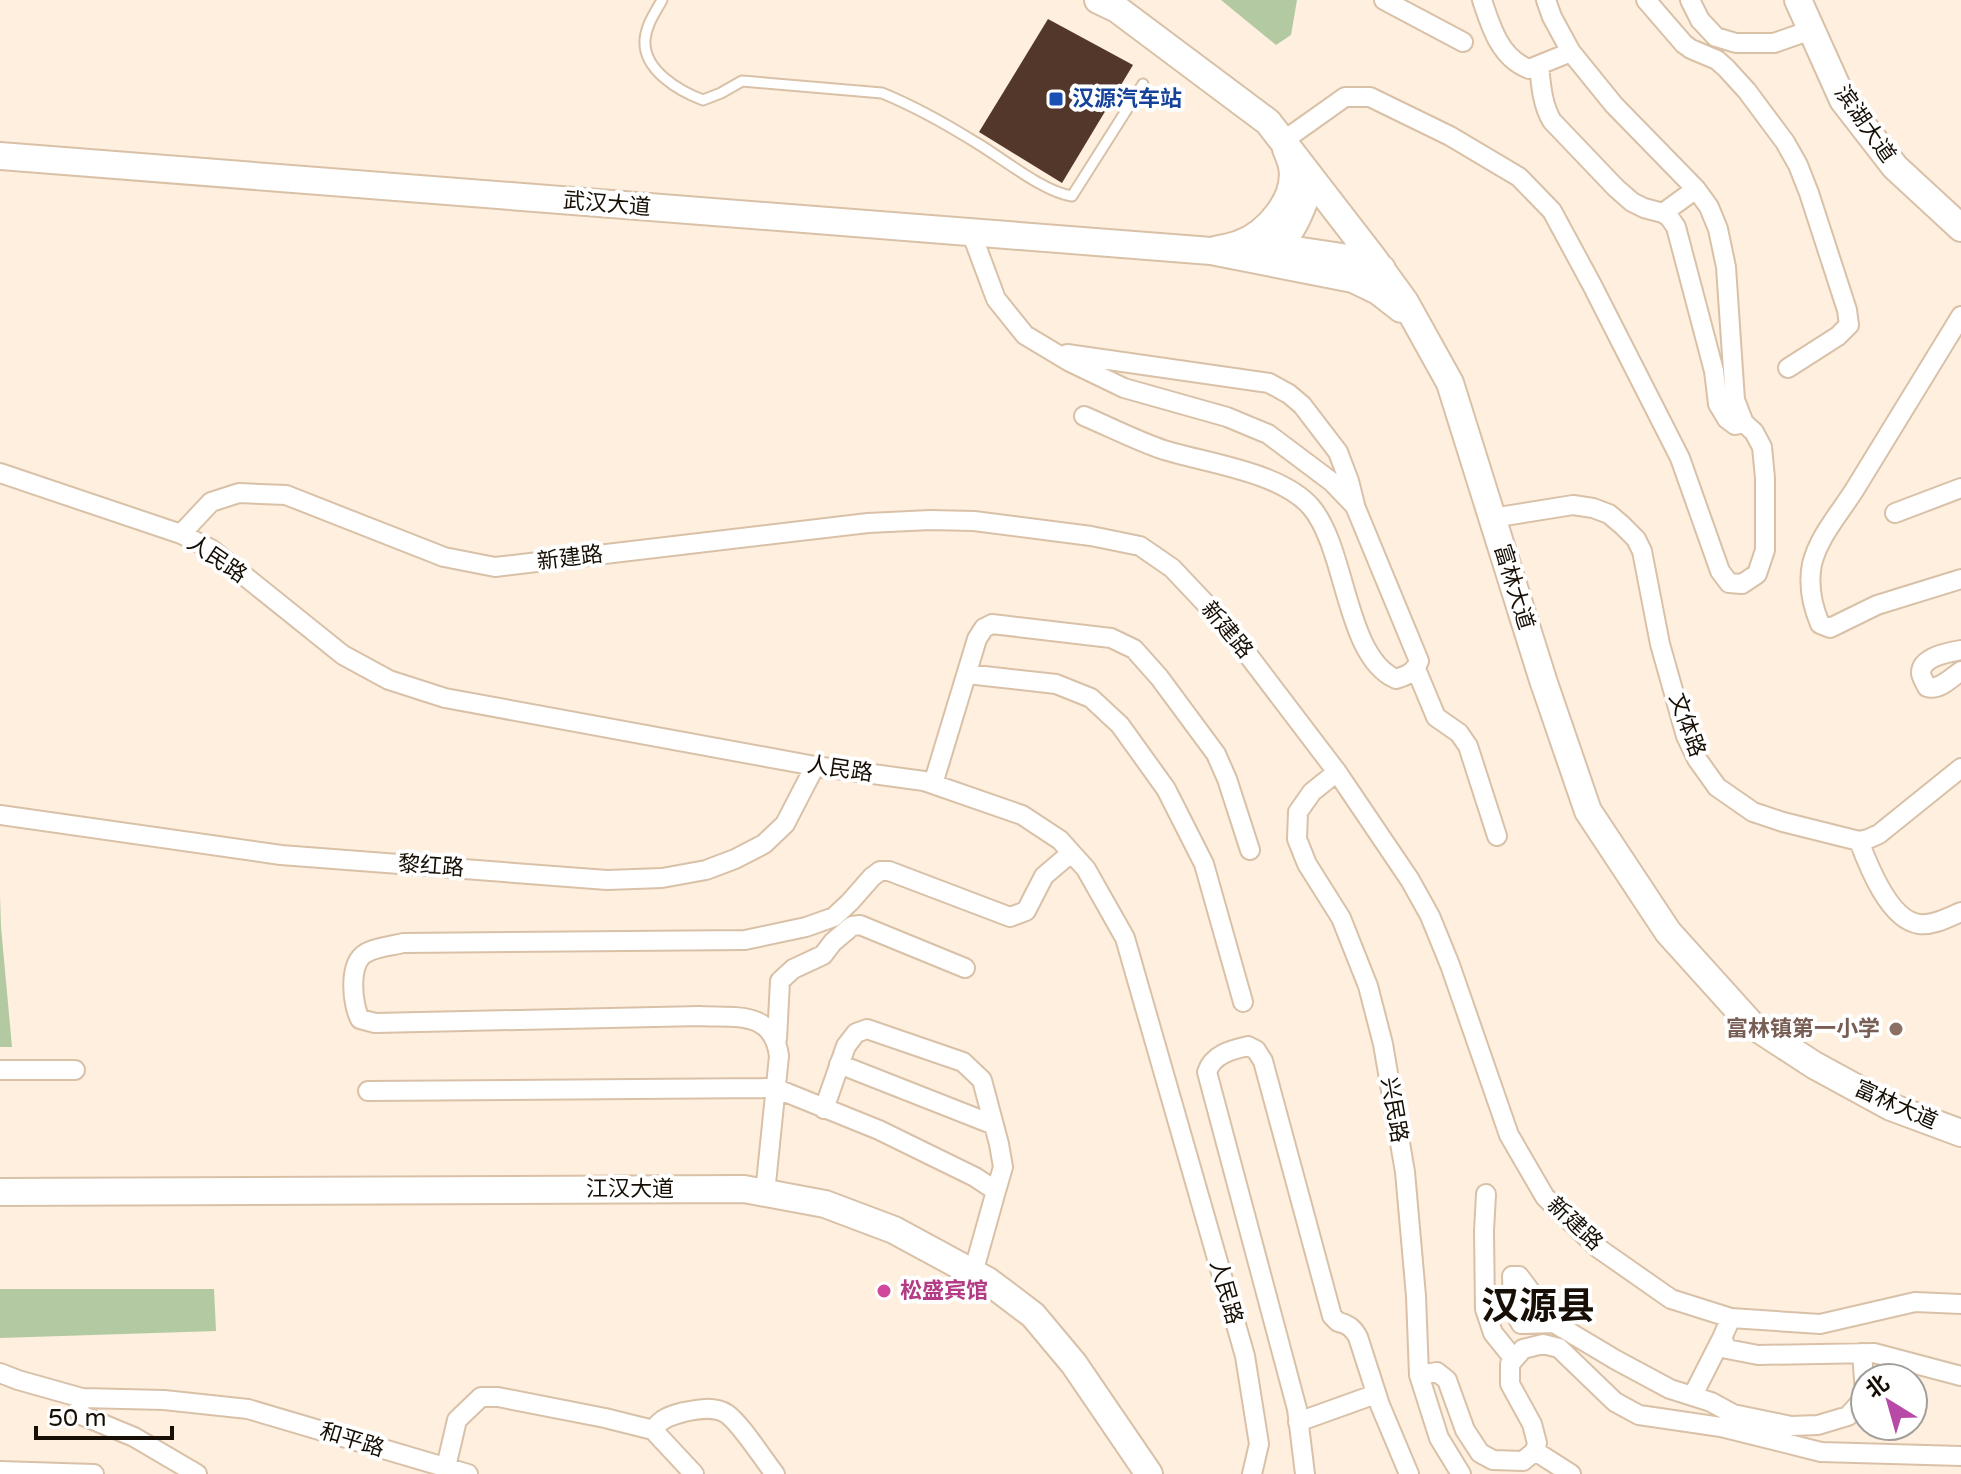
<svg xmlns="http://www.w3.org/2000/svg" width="1961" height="1474" font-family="'Varela Round','Noto Sans SC',sans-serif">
	<rect width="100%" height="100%" fill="#feefdf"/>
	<path fill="#b3c9a1" d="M1221 0H1297L1291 35 1276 45Z
		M0 895 1 927 12 1047H0Z
		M0 1289H214L216 1331 0 1338Z"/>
	<path fill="#52372a" d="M1048 19 1133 65 1062 183 979 132Z"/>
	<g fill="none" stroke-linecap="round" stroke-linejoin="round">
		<defs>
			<path id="lane" d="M662 0C655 13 646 25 645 40 643 70 679 91 703 100L721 93 742 81 882 93C914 106 946 124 975 142 1001 157 1043 192 1072 196L1143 84"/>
			<path id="street" d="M1384 0 1463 42
				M1482 0C1491 27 1500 58 1529 69L1571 52
				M1646 0 1684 44 1691 49 1717 60 1726 68 1747 91 1785 142 1798 165 1809 193 1847 310 1849 325 1838 336 1788 368
				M1690 0 1700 20 1716 37 1736 43H1774L1811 30
				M1539 65C1541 85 1542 104 1552 121L1616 188 1632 202 1644 208 1663 213 1669 217 1676 227 1714 371 1718 404 1727 419 1735 425 1744 423
				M1283 141 1345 97H1370L1450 136 1519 177 1552 211 1592 285 1680 458 1720 571 1729 583 1742 584 1757 574 1765 550V478L1762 447 1754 432 1744 423 1735 400 1726 267 1718 229 1709 207 1696 189 1614 105 1571 52 1552 17 1546 0
				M1663 213 1696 189
				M971 232 996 299 1025 335 1070 362 1124 388 1227 417 1268 434 1332 482 1355 506 1419 661C1415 672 1408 675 1396 679 1345 657 1347 549 1311 507 1281 472 1206 463 1164 450 1137 441 1110 427 1084 416
				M1961 316C1926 374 1890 431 1855 489 1840 513 1819 536 1812 564 1808 584 1812 605 1820 624L1830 628 1877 605 1961 579
				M1067 354 1269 383 1289 394 1302 405 1338 452 1349 481 1355 505
				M0 473 181 534 211 549 343 655 389 680 445 698 815 766 924 781 1022 815 1060 840 1086 869 1125 938 1245 1356 1259 1444 1252 1474
				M1895 513 1961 488
				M1492 518 1573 505 1593 508 1609 514 1622 525 1636 539 1642 551 1660 644 1686 736 1697 759 1717 787 1753 812 1783 822 1859 841 1868 839 1879 834 1961 768
				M181 534 211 502 239 493 286 495 444 557 495 567 868 523 930 520 974 521 1091 536 1140 546 1172 568 1223 622 1337 772 1410 880 1430 916 1450 965 1509 1135 1545 1197 1598 1248 1671 1299 1731 1318 1820 1324 1915 1302 1961 1304
				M1961 650C1949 652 1920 657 1921 674 1921 676 1926 685 1927 687 1939 691 1951 678 1961 671
				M1416 669 1436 717 1459 733 1468 746 1497 836
				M967 674 1056 684 1091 698 1120 725 1166 789 1204 864 1243 1002
				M1337 772 1312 792 1298 812 1297 839 1307 864 1341 918 1368 986 1383 1044 1405 1172 1416 1296 1419 1375 1439 1438 1461 1474
				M933 784 977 639 984 628 992 624 1111 638 1134 649 1159 677 1216 754 1227 779 1250 850
				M0 815 281 855 607 880 662 878 706 870 735 859 764 844 785 824 815 766
				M1859 841C1868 865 1889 920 1919 924 1933 926 1949 917 1961 912
				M777 1039 780 981 793 969 823 955 833 942 852 926 860 925 965 968
				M839 1064 994 1125
				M0 1070H75
				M368 1091 775 1088 879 1130 975 1177 996 1191 973 1273
				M824 1109 846 1046 856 1033 867 1029 963 1062 982 1080 999 1144 1003 1167 996 1191
				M765 1193 779 1056C773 1010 736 1018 700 1016L375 1023 360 1019C352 1004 348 963 366 953 376 947 392 946 403 943L745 940 806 927 834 917 850 902 872 877 880 871H889L1010 917 1026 911 1044 876 1071 853
				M1486 1194 1484 1231 1485 1309 1493 1333 1514 1359
				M1731 1318 1722 1338 1727 1349 1758 1355 1874 1353 1961 1376
				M1554 1323 1521 1324C1511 1309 1513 1294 1512 1276H1519L1554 1323 1616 1360 1670 1389 1711 1402 1733 1414 1791 1426 1818 1425 1848 1416 1865 1397
				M1862 1353 1865 1393
				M0 1373 18 1380 82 1398 164 1400 248 1409 468 1474
				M1419 1375 1437 1372 1447 1380 1465 1430 1480 1453 1493 1460 1523 1461 1535 1451 1537 1443 1532 1424 1510 1384V1364L1523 1349 1543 1344 1559 1348 1615 1402 1639 1415 1721 1427 1821 1452 1961 1456
				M1691 1395 1695 1391 1722 1338
				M82 1398 78 1410 81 1415 134 1437 197 1474
				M1298 1422 1376 1394
				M653 1430C662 1418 669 1416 684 1412 698 1409 715 1406 727 1414 741 1424 763 1459 775 1474
				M1535 1451 1571 1474
				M446 1467 457 1420 481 1397H498L605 1418 653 1430 694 1474
				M0 1471 94 1474
				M1305 1474 1297 1409 1207 1072C1213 1054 1231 1050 1248 1046L1256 1050 1263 1061 1332 1316 1338 1322C1348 1324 1353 1328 1358 1337L1380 1405 1409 1474"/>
			<path id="secondary" d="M1098 0 1117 9 1268 122 1373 258 1405 302 1450 383 1543 680 1588 811 1668 932 1751 1024 1814 1065 1891 1107 1961 1133
				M1798 0 1843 100 1895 167 1961 228
				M0 156 1211 251 1353 279 1378 291 1401 309
				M1215 250C1223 248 1232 247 1239 244 1268 234 1298 198 1292 166 1291 161 1288 154 1286 149
				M1257 254C1289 243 1297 222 1308 191
				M1269 257 1302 251 1355 259 1382 269
				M0 1192 744 1189 825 1204 894 1230 988 1281 1033 1315 1074 1364 1149 1474"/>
		</defs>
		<use href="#lane" stroke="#d9c1a8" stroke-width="13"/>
		<use href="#street" stroke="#d9c1a8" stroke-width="22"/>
		<use href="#secondary" stroke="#d9c1a8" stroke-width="30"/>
		<use href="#lane" stroke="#fff" stroke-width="9"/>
		<use href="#street" stroke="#fff" stroke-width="18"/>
		<use href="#secondary" stroke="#fff" stroke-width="26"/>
	</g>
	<rect fill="#1a4fb4" stroke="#fefffe" stroke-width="3" x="1048" y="91" width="16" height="16" rx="4"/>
	<circle fill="#8d6e63" stroke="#fefffe" stroke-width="3" cx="1896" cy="1029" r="8"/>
	<circle fill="#d1479c" stroke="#fefffe" stroke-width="3" cx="884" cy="1291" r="8"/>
	<g text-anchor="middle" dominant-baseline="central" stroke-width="8" stroke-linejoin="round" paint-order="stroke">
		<g font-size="22" font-weight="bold" fill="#164399" stroke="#fefffe" text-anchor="start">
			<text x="1072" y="99">汉源汽车站</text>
		</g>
		<g font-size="22" fill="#170f06" stroke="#fefffe">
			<text transform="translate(1865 124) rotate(55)">滨湖大道</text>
			<text transform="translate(607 204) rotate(5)">武汉大道</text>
			<text transform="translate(570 558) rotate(-7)">新建路</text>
			<text transform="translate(217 559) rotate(34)">人民路</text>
			<text transform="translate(1514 587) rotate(73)">富林大道</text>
			<text transform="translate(1227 630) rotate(50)">新建路</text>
			<text transform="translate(1687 725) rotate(70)">文体路</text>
			<text transform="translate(840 769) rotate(8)">人民路</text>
			<text transform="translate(431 866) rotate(4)">黎红路</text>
			<text transform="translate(1896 1105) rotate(24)">富林大道</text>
			<text transform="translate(1394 1110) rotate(80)">兴民路</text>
			<text x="630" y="1189">江汉大道</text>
			<text transform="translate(1575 1224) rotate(43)">新建路</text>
			<text transform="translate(1226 1292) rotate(74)">人民路</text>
			<text transform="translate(352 1440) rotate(17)">和平路</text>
		</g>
		<g font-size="22" font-weight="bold" fill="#785e54" stroke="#fefffe" text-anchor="end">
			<text x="1880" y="1029">富林镇第一小学</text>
		</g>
		<g font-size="22" font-weight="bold" fill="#b23c85" stroke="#fefffe" text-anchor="start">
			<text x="900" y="1291">松盛宾馆</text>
		</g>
		<g font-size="38" font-weight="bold" fill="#170f06" stroke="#fefffe">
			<text x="1538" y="1307">汉源县</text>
		</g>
	</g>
	<g transform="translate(1889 1402) rotate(323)"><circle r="38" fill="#fefffe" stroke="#a29f9b" stroke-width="2"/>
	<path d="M0-6L14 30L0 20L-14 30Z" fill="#b849a7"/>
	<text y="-12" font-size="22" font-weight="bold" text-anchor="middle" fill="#170f06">北</text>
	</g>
	<path d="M36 1426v12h136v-12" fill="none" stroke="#170f06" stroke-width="4"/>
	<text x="48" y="1426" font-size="24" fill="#170f06" stroke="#fefffe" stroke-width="6" paint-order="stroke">50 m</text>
</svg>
